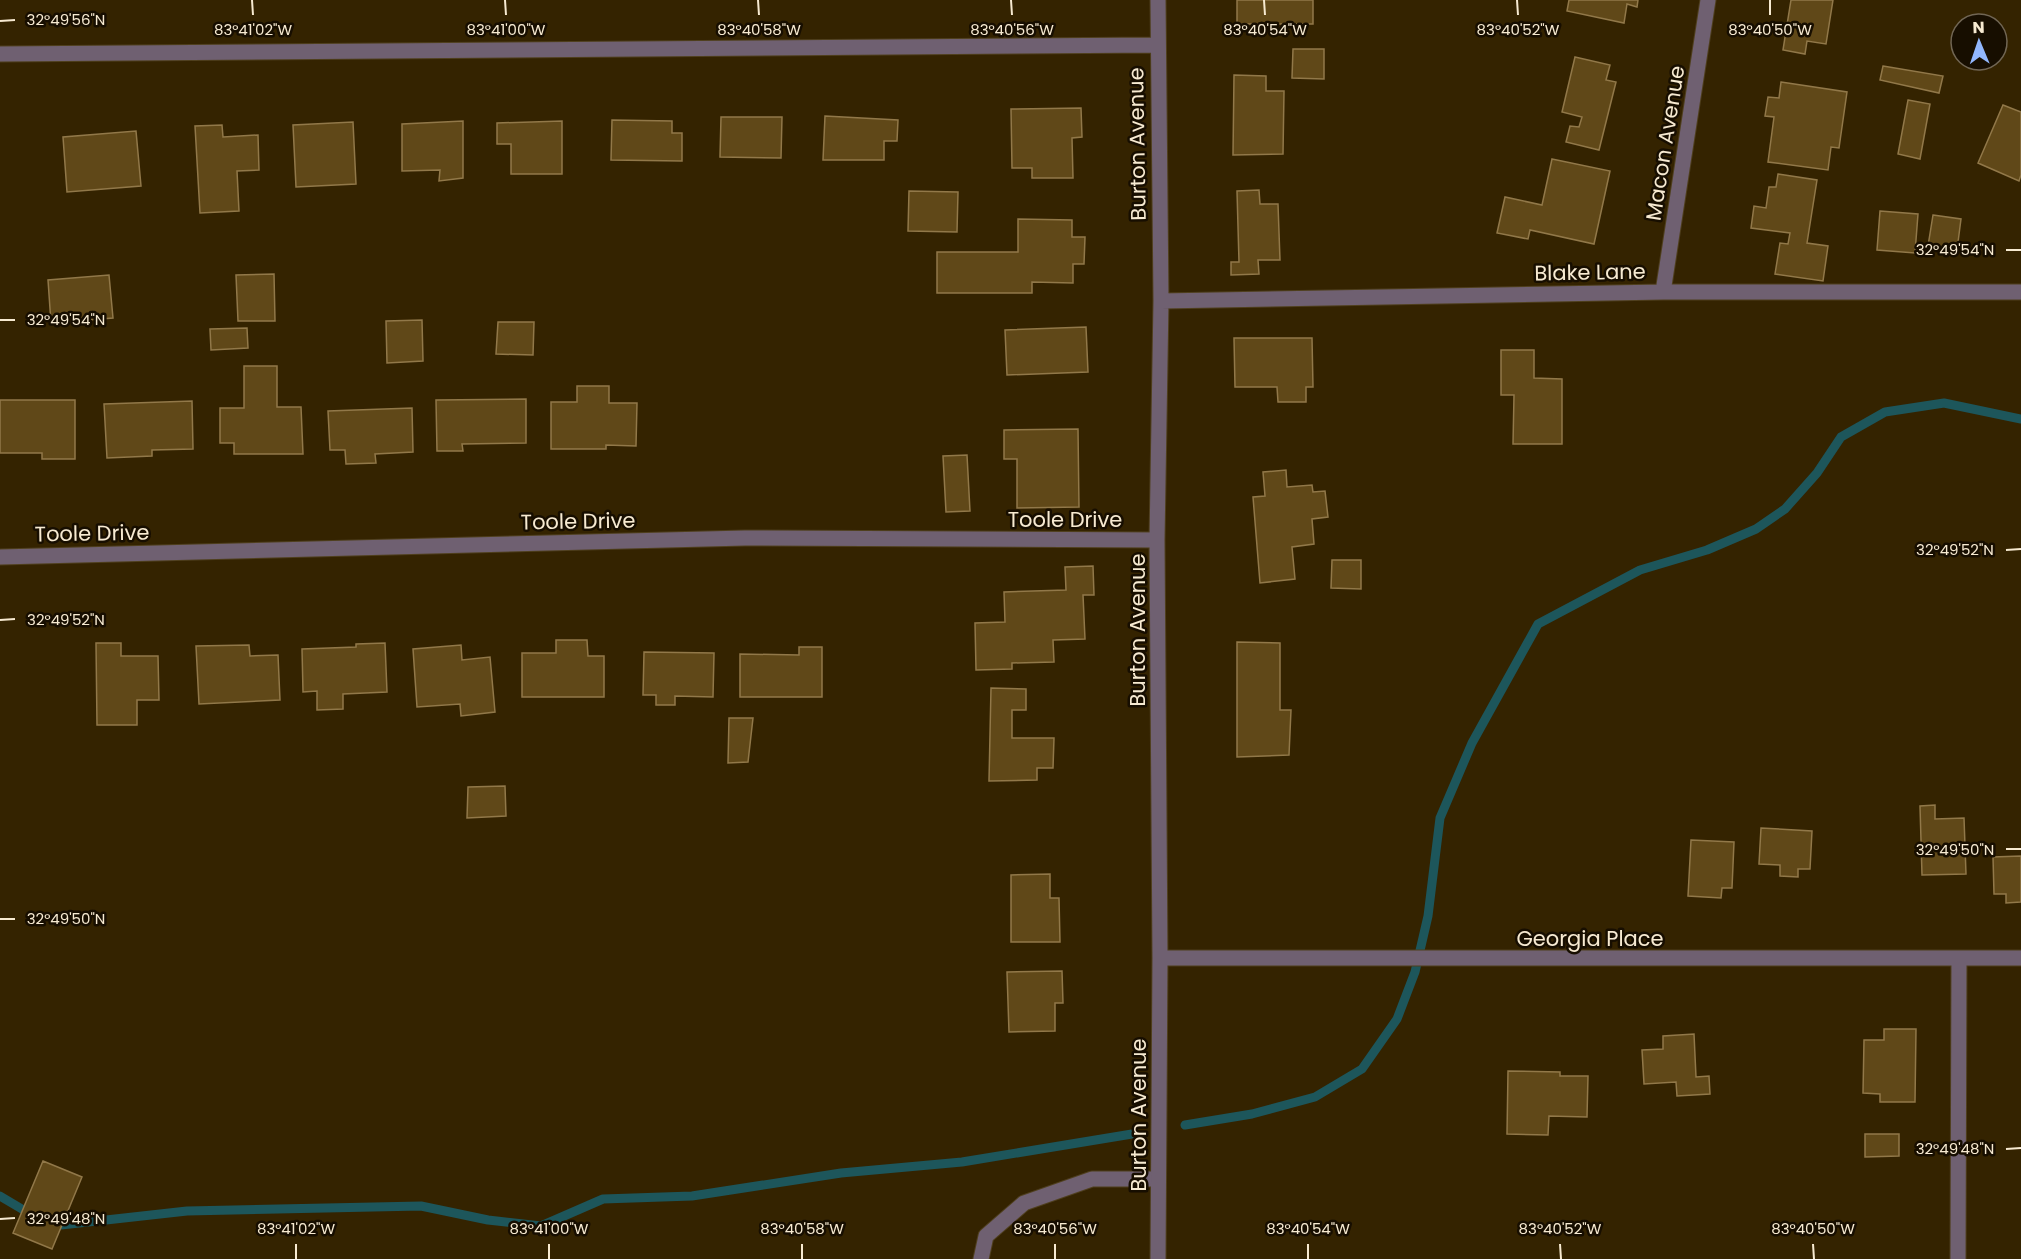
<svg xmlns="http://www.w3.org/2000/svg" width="2021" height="1259" font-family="Poppins,sans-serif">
	<rect width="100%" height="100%" fill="#342300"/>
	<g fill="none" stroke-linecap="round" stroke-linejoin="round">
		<path stroke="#1d565b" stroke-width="9" d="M1185 1125 1252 1114 1315 1097 1362 1069 1397 1019 1415 972 1428 916 1440 818 1472 743 1538 624 1640 570 1707 550 1756 529 1785 509 1817 473 1841 437 1885 412 1944 403 2021 419
			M0 1196 32 1215
			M52 1226 187 1211 421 1206 488 1220 541 1226 603 1199 692 1196 841 1173 962 1162 1132 1134"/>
	</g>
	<path fill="#604818" stroke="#917849" stroke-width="1.5" d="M1237 0H1313V24H1237Z
		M1569 0H1638L1637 7 1627 4 1624 23 1567 11Z
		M1791 0H1833L1826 44 1807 41 1805 54 1783 50Z
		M1293 49H1324V79L1292 78Z
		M1575 57 1610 65 1606 80 1616 82 1599 150 1566 142 1570 126 1579 127 1582 117 1562 112Z
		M1883 66 1943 76 1939 93 1880 80Z
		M1234 75 1266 76V91H1284L1283 154 1233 155Z
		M1781 82 1847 92 1839 148 1831 147 1828 170 1768 162 1774 117 1765 116 1768 97 1779 98Z
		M1908 100 1930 104 1920 159 1898 154Z
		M2003 105 2021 112V175L2019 181 1978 163Z
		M1081 108 1082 137 1072 138 1073 178H1032V168H1012L1011 109Z
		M825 116 898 120 897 141H884V160H823Z
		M721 117H782L781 158 720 157Z
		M612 120 672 121V133H682V161L611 160Z
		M463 121V178L439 181 440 170 402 171V124Z
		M562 121V174H511V144H497V123Z
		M353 122 356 184 296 187 293 125Z
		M222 125 223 137 258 135 259 170 237 171 239 211 200 213 195 126Z
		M136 131 141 186 67 192 63 137Z
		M1552 159 1610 171 1594 244 1530 230 1528 239 1497 233 1505 197 1542 205Z
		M1778 174 1817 180 1807 243 1828 246 1823 281 1775 274 1780 243 1788 244 1790 233 1751 228 1754 206 1766 208 1769 187H1776Z
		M1259 190 1260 204H1278L1280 260H1258L1259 274 1231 275V262H1239L1237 191Z
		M909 191 958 192 957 232 908 231Z
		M1880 211 1918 214 1915 253 1877 250Z
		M1933 215 1961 219 1957 250 1928 246Z
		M1018 219 1072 220V237H1085L1084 264H1073V283L1032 282V293H937V252H1018Z
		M274 274 275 321H238L236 275Z
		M109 275 113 318 51 323 48 280Z
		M422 320 423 361 387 363 386 321Z
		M498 322H534L533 355 496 354Z
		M1086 327 1088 372 1007 375 1005 330Z
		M247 328 248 348 211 350 210 329Z
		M1234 338H1312L1313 387H1306V402H1278L1277 387H1235Z
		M1501 350H1534V378L1562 379V444H1513L1514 395H1501Z
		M244 366H277V407H301L303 454H234V443H220V408H244Z
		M577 386H609V403H637L636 446 606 445V449H551V402H577Z
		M526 399V443L462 444 463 451H437L436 400Z
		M0 400H75V459H42V453H0Z
		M192 401 193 449 152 450V456L107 458 104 404Z
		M412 408 413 452 375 454 376 463 346 464 345 450H330L328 411Z
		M1078 429 1079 507 1017 508V459H1004V430Z
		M967 455 970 511 946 512 943 456Z
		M1286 470 1287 487 1312 485 1313 492 1325 491 1328 517 1312 519 1314 544 1292 547 1295 579 1260 583 1253 497 1265 496 1263 472Z
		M1332 560H1361V589L1331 588Z
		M1093 566 1094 595H1083L1085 639 1053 640 1054 662 1012 663V669L976 670 975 623 1005 622 1004 592 1066 590 1065 567Z
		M556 640H587L588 656H604V697H522V653H556Z
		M1237 642 1280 643V710H1291L1289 755 1237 757Z
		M96 643H121V656H158L159 700H137V725H97Z
		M385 643 387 692 343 694V709L317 710V691L303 692 302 649 356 647V644Z
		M249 645 250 656 278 655 280 700 199 704 196 646Z
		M461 645 462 660 490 657 495 712 461 716 460 704 417 707 413 649Z
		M799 647H822V697H740V654L799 655Z
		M644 652 714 653 713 697 675 696V705H656V695H643Z
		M991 688 1026 689V710H1012V738H1054L1053 768H1037V780L989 781Z
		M729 718H753L748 762 728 763Z
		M505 786 506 816 467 818 468 787Z
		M1935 805V819L1964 818 1966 874 1922 875 1920 806Z
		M1761 828 1812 831 1810 869H1798V877L1780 876V865L1759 864Z
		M1691 840 1734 842 1732 888H1722L1721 898 1688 896Z
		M2021 856V902L2006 903V894H1994L1993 857Z
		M1050 874V898H1059L1060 942H1011V875Z
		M1062 971 1063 1003H1055V1031L1009 1032 1007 972Z
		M1884 1029H1916L1915 1102H1880V1094L1863 1093 1864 1040H1884Z
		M1694 1034 1696 1077 1709 1076 1710 1094 1677 1096 1676 1082 1644 1084 1642 1050 1663 1049V1036Z
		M1508 1071 1560 1072V1076H1588L1587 1117 1549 1116 1548 1135 1507 1134Z
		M1865 1134H1899V1156L1865 1157Z
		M43 1161 82 1177 52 1249 13 1233Z"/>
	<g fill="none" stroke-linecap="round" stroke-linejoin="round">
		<defs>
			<path id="lane" d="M981 1259 986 1236 1024 1203 1092 1179H1158"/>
			<path id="street" d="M1158 0 1161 301 1157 540 1160 958 1158 1259
				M0 54 1157 45
				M1663 292 1708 0
				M1161 301 1663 292H2021
				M0 557 745 538 1157 540
				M1160 958H2021
				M1958 1259 1959 958"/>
		</defs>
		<use href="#lane" stroke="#4f3f1d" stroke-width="17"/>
		<use href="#street" stroke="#4f3f1d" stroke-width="17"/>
		<use href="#lane" stroke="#6f6071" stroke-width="15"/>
		<use href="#street" stroke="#6f6071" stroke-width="15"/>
	</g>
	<path fill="none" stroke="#f7ead1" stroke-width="2" d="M252 0 253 15M505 0 506 15M758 0 759 15M1011 0 1012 15M1264 0 1265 15M1517 0 1518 15M1770 0V15M0 21 15 20M2006 250H2021M0 320H15M2006 550 2021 549M0 620 15 619M2006 849H2021M0 919H15M2006 1149 2021 1148M0 1219 15 1218M296 1244V1259M549 1244V1259M802 1244V1259M1055 1244V1259M1308 1244V1259M1560 1244 1561 1259M1813 1244 1814 1259"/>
	<g text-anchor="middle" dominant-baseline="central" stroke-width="5" stroke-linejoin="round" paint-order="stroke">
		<g font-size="21" fill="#f7ead1" stroke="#170e00">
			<text transform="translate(1665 143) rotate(-81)">Macon Avenue</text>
			<text transform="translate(1137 144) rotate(-91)">Burton Avenue</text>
			<text transform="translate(1590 272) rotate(-1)">Blake Lane</text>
			<text x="1065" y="519">Toole Drive</text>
			<text transform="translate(578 521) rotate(-1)">Toole Drive</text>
			<text transform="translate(92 533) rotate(-1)">Toole Drive</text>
			<text transform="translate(1137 630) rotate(-90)">Burton Avenue</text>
			<text x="1590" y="938">Georgia Place</text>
			<text transform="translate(1138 1115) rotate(-90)">Burton Avenue</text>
		</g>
	</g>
	<g font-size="15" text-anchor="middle" fill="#f7ead1" stroke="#170e00" stroke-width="5" stroke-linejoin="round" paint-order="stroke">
		<text x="66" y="25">32°49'56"N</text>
		<text x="253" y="35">83°41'02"W</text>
		<text x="506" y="35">83°41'00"W</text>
		<text x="759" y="35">83°40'58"W</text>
		<text x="1012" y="35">83°40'56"W</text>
		<text x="1265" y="35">83°40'54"W</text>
		<text x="1518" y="35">83°40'52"W</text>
		<text x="1770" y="35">83°40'50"W</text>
		<text x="1955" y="255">32°49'54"N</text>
		<text x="66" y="325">32°49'54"N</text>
		<text x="1955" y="555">32°49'52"N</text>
		<text x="66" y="625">32°49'52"N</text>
		<text x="1955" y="855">32°49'50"N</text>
		<text x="66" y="924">32°49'50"N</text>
		<text x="1955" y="1154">32°49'48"N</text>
		<text x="66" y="1224">32°49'48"N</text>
		<text x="296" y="1234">83°41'02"W</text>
		<text x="549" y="1234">83°41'00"W</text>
		<text x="802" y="1234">83°40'58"W</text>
		<text x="1055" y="1234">83°40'56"W</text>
		<text x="1308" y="1234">83°40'54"W</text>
		<text x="1560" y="1234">83°40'52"W</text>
		<text x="1813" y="1234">83°40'50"W</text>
	</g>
	<g transform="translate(1979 42) rotate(358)"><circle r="28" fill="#170e00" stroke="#716654" stroke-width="1.5"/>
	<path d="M0-4.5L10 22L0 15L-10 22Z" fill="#92b7fd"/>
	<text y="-9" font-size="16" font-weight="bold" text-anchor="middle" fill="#f7ead1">N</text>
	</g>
</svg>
